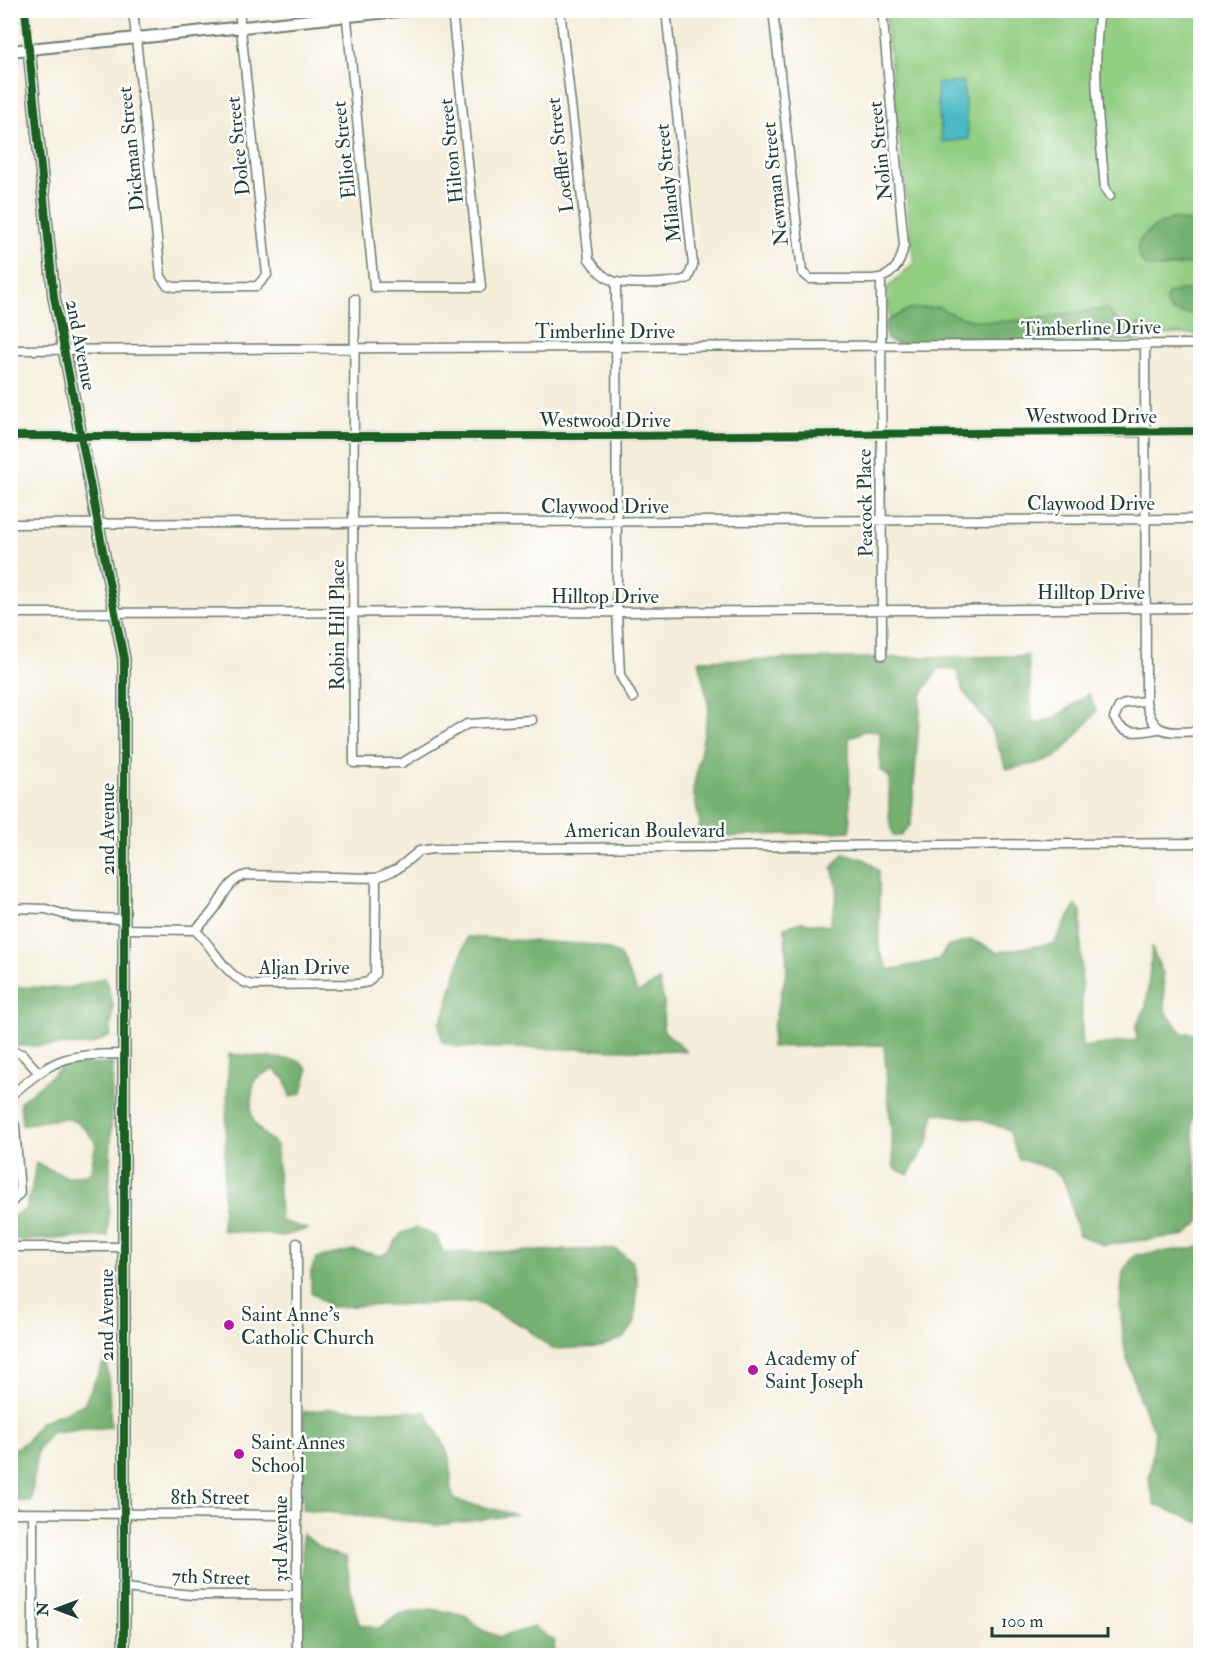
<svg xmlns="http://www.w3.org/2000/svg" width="1211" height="1666" font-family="'IM FELL Double Pica',serif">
	<rect width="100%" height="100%" fill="#fff"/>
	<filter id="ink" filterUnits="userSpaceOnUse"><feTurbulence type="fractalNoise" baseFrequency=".0167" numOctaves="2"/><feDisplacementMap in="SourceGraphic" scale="12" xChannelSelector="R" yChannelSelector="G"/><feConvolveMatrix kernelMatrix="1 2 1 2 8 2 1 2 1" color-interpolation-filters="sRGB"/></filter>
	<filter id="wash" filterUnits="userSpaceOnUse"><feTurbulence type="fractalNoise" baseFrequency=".008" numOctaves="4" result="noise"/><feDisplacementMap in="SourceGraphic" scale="24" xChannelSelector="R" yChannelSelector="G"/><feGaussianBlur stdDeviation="1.35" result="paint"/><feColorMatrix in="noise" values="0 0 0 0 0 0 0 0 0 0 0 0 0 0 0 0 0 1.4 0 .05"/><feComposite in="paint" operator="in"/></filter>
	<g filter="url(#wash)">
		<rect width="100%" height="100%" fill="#f4edda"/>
		<path fill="#93ce83" stroke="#59865c" stroke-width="1.5" d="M919 10 1200 11V334L891 338 887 288 914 263 885 14Z"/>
		<path fill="#76b171" stroke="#4a7752" stroke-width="1.5" d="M1172 219 1197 223C1205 234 1201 253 1195 263L1161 268 1146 266C1124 242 1151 227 1172 219Z
			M1180 290 1200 291V315L1172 312 1165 301 1169 293Z
			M939 307C984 337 1056 312 1106 309L1120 324 1147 326 1151 332 1139 341 897 344 886 339 885 322 909 309Z
			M1028 656 1033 724 1054 718 1089 694 1096 711C1092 718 1059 757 1053 759 1038 764 1022 766 1007 769L989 725 963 691 957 671 939 668 921 695 911 824 901 836H894C885 817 891 797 889 777L880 770V732L864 731 849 738 850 831 724 837 698 833 700 824 693 790 709 708 699 660Z
			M844 853 866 860 879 871V951L889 970 938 960 947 947 972 940 998 952 1054 943 1076 905 1081 911 1082 1047 1137 1040 1136 1027 1146 1007 1152 949 1163 974 1165 1011 1182 1033 1200 1034V1094L1192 1122 1200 1221 1186 1235 1103 1245 1079 1235C1070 1216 1073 1188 1057 1173 1051 1168 1027 1162 1018 1158L1009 1130 978 1119 934 1113 928 1143 908 1175 894 1168 884 1045 771 1047 774 1023 787 970 785 927 802 922 830 926 838 891 832 867Z
			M467 937 596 945 619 954 638 993 659 981 664 1002 663 1030 686 1051 458 1047 442 1042 439 1022 442 1021Z
			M105 978 113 1005 110 1036 90 1045 11 1046V987L67 988Z
			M229 1054 299 1060 308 1070 302 1093 290 1097 286 1080 273 1069 255 1079C248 1112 247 1124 277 1145L280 1221 308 1229 283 1236 222 1230Z
			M113 1064 108 1236 11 1241V1217L25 1210 32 1188 36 1163 67 1177 90 1173 96 1144C74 1107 59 1120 22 1125L20 1102 64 1065Z
			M417 1228 436 1236 444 1253 615 1249 632 1261 637 1280 635 1323 624 1338 600 1347 552 1349 526 1328 477 1302 330 1307 311 1292V1272L316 1258 354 1250 381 1256 388 1252 402 1233Z
			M1200 1247V1523L1155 1505 1149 1481 1155 1433 1139 1398 1125 1351 1120 1307 1123 1271 1135 1255Z
			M107 1355 111 1427 51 1432 37 1452 31 1502 11 1500V1451L27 1441 39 1423 84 1404Z
			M329 1409 426 1412C435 1429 449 1449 451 1469 452 1484 447 1484 455 1500L517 1515 437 1525 303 1509V1412Z
			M302 1533C317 1546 326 1554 346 1557L351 1592 359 1624 379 1629 399 1614 432 1609 465 1616 482 1630 500 1637 534 1627 555 1641 553 1655H303Z"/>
		<path fill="#4cbac4" stroke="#367c7c" stroke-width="1.5" d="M963 82 969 139 942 142 936 84Z"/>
	</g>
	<g filter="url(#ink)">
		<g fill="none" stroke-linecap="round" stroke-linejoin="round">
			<defs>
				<path id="minor" d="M25 10 29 49
					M133 10 161 277 167 285 175 287 257 286 267 275 239 10
					M346 10 374 287H481L452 10
					M560 10 589 259C595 268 603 277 613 281 625 285 678 284 688 278L693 265 666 10
					M773 10 802 272 810 279H872C893 278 901 264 904 245L882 10
					M1100 10C1091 70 1100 130 1105 189L1110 196
					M881 279 882 655
					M616 282 617 612 620 675 633 698
					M355 299 353 524 354 763H402L467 724 532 720
					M1145 344 1146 701C1152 737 1169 732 1200 731
					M10 350 1200 344
					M10 436H617L1200 431
					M10 524 1200 519
					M10 613 617 612 1200 608
					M1146 701 1126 703 1119 707 1114 718C1124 737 1140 732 1158 729
					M10 908 46 909 73 917 123 919
					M123 929 195 930C201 924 208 918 213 911 224 897 227 881 246 875L376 878 397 869 419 851 433 849 1200 843
					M195 930C214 947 226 979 252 985L357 984 368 982 375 974 376 878
					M10 1051 22 1054 39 1073
					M10 1096C57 1057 62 1055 122 1054
					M10 1112 15 1126 20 1193 10 1204
					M297 1243V1656
					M10 1247H122
					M10 1513 296 1515
					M33 1514V1656
					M124 1588 193 1595H296"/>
				<path id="tertiary" d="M29 49 54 297 124 659V1656
					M10 51 408 10"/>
			</defs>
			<use href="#minor" stroke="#6a7b6e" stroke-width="11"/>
			<use href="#tertiary" stroke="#6a7b6e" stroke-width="14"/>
			<use href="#minor" stroke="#fff" stroke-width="8"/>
			<use href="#tertiary" stroke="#fff" stroke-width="10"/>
			<defs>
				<path id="cycleway" d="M25 10 54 297 124 659V1656
					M10 436H617L1200 431"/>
			</defs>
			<use href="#cycleway" stroke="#fff" stroke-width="11"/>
			<use href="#cycleway" stroke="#1b5e20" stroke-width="8"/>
		</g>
	</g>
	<g fill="#b5179e" stroke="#fff" stroke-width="2">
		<circle cx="229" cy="1325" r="6"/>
		<circle cx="753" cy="1370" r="6"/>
		<circle cx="239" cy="1454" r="6"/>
	</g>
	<g text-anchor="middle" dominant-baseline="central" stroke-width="5" stroke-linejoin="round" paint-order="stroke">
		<g font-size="20" fill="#1f3d34" stroke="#fff">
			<text transform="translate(238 146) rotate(-96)">Dolce Street</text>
			<text transform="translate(131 149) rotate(-96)">Dickman Street</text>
			<text transform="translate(344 150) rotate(-96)">Elliot Street</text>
			<text transform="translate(451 151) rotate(-96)">Hilton Street</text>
			<text transform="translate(880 151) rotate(-96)">Nolin Street</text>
			<text transform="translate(560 155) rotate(-97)">Loeffler Street</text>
			<text transform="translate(668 183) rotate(-96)">Milandy Street</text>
			<text transform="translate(775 184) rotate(-96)">Newman Street</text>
			<text transform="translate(1091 328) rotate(-1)">Timberline Drive</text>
			<text x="605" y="331">Timberline Drive</text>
			<text transform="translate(81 345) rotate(79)">2nd Avenue</text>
			<text x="1091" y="416">Westwood Drive</text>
			<text x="605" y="420">Westwood Drive</text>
			<text transform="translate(865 503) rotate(-91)">Peacock Place</text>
			<text x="1091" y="503">Claywood Drive</text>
			<text x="605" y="506">Claywood Drive</text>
			<text x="1091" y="592">Hilltop Drive</text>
			<text x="605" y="596">Hilltop Drive</text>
			<text transform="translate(337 625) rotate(-90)">Robin Hill Place</text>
			<text transform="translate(107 829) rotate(-90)">2nd Avenue</text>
			<text x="645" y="830">American Boulevard</text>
			<text x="304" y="967">Aljan Drive</text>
			<text transform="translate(106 1315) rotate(-90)">2nd Avenue</text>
			<text x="210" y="1497">8th Street</text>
			<text transform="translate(280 1539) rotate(-90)">3rd Avenue</text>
			<text transform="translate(211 1577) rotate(2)">7th Street</text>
		</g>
		<g font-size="20" fill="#1f3d34" stroke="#fff" text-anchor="start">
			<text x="241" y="1314">Saint Anne's<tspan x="241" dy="23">Catholic Church</tspan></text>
			<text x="765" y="1358">Academy of<tspan x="765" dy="23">Saint Joseph</tspan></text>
			<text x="251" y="1442">Saint Annes<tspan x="251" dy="23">School</tspan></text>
		</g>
	</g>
	<rect width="1211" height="1666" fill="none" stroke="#fff" stroke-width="36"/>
	<g transform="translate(57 1609) rotate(270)" stroke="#ffffff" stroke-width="4.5" paint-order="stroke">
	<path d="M0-4.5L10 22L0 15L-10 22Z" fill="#1f3d34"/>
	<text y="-9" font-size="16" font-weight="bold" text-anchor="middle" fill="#1f3d34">N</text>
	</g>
	<path d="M992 1627v9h116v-9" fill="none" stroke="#1f3d34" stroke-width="3"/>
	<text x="1001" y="1627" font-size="18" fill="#1f3d34" stroke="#ffffff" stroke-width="4.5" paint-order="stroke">100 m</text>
</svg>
